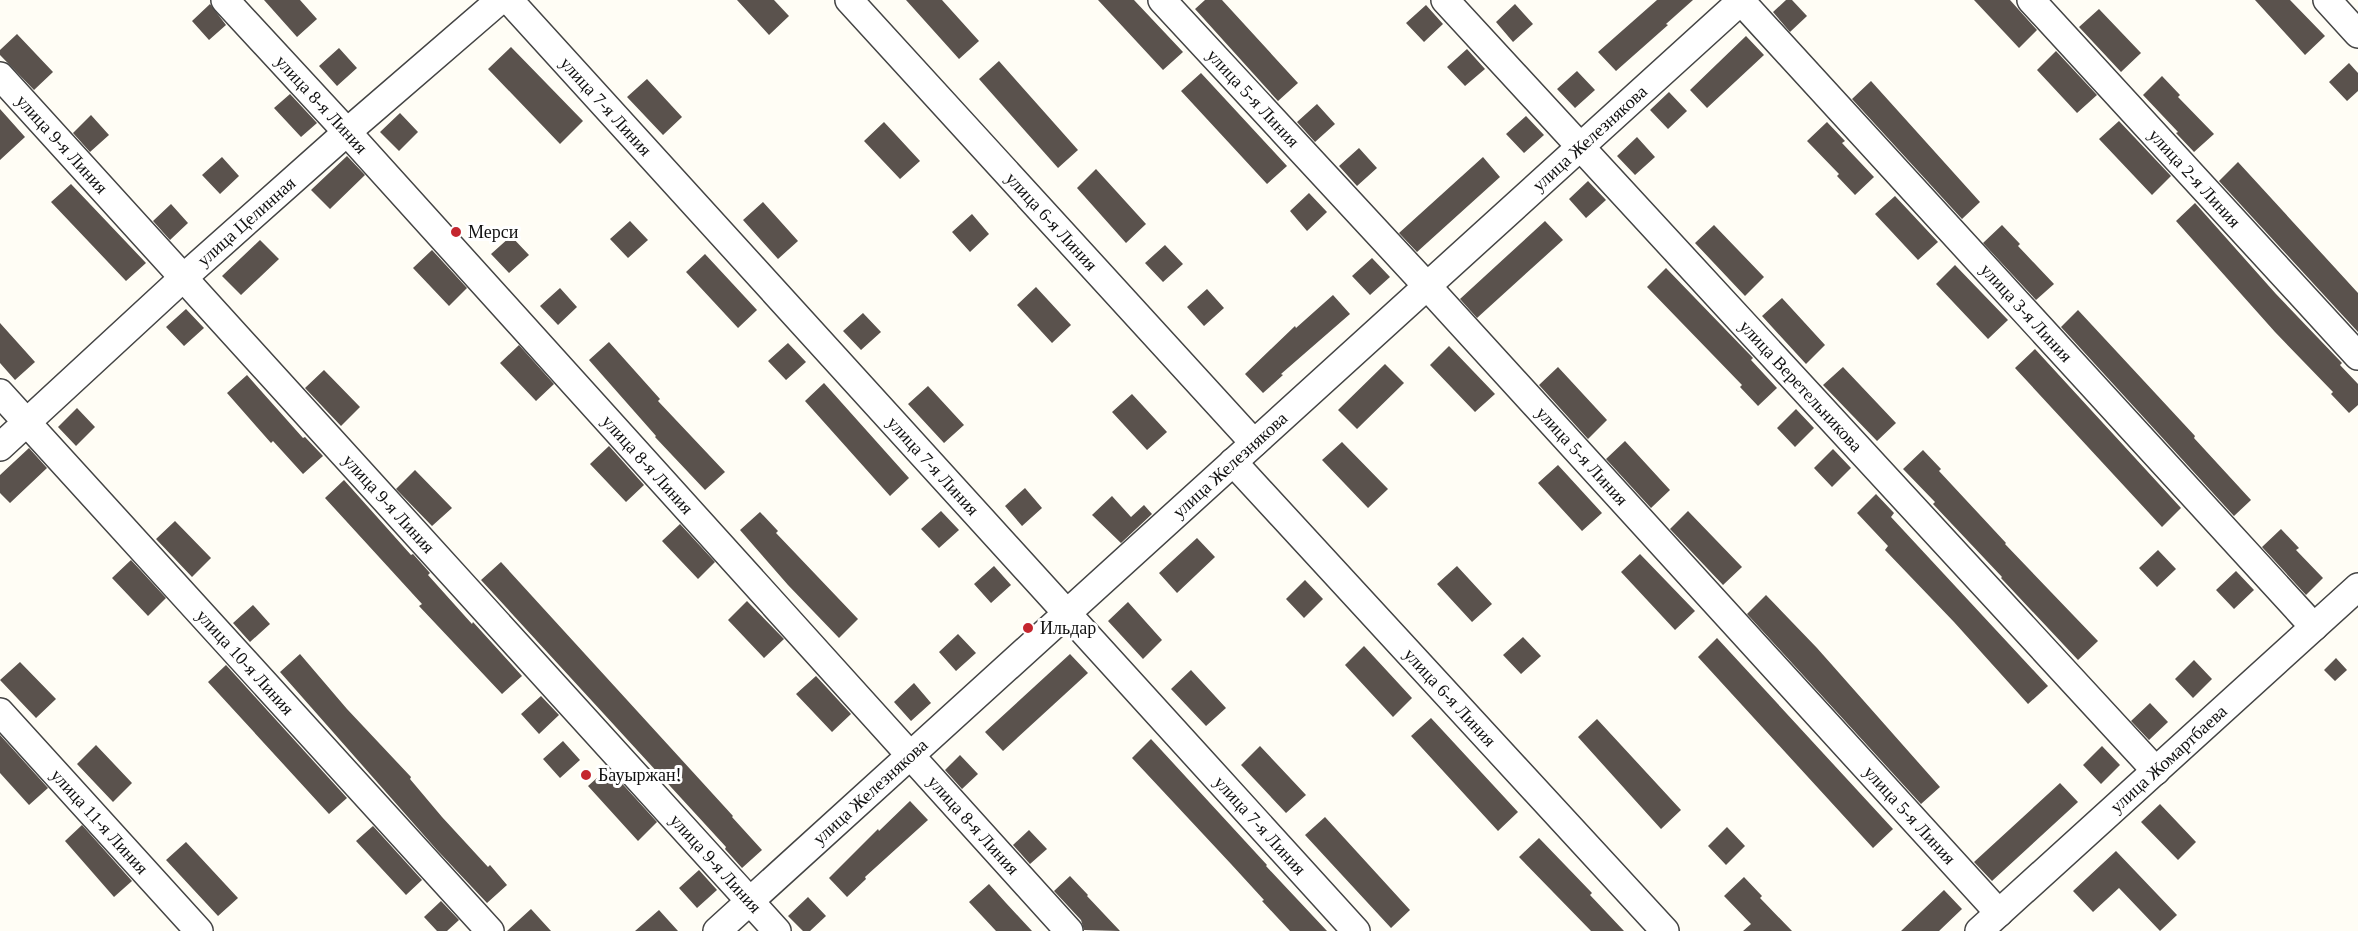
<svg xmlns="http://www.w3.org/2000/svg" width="2358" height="931" font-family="'Times New Roman',serif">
	<rect width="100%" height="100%" fill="#fffdf5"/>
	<path fill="#5a524d" d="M264 0H300L317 19 297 37Z
		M737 0H774L789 16 769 35Z
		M906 0H942L979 41 959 59Z
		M1098 0H1134L1183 52 1163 70Z
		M1205 0H1222L1298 83 1278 101 1195 9Z
		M1657 0H1693L1666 24 1668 25 1616 71 1598 52Z
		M1786 0H1792L1807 16 1790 32 1773 12Z
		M1974 0H2010L2037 30 2019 48Z
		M2255 0H2290L2325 36 2305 55Z
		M210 4 226 25 209 40 192 21Z
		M1515 4 1533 24 1513 42 1496 22Z
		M1426 5 1443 24 1424 42 1406 23Z
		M2099 9 2141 53 2121 72 2079 27Z
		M17 34 53 72 34 90 0 55V50Z
		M1746 36 1764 55 1707 108 1690 90Z
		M511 47 583 121 560 144 488 69Z
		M339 48 357 68 337 86 319 66Z
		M1467 49 1485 69 1465 86 1447 67Z
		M2056 51 2097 95 2077 113 2037 70Z
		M999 61 1078 150 1058 168 979 79Z
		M2349 63 2358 73V91L2347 101 2329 82Z
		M1577 71 1595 90 1575 108 1557 89Z
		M1201 73 1287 166 1267 184 1181 91Z
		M2162 76 2180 95 2178 97 2214 134 2194 152 2176 133 2178 132 2143 95Z
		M647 79 682 117 663 135 627 97Z
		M1871 81 1980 202 1962 219 1852 99Z
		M1669 92 1687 111 1668 129 1650 110Z
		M290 94 317 123 301 137 274 108Z
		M1317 104 1335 124 1315 142 1297 122Z
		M0 109 25 137 0 160Z
		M400 113 418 132 399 151 380 132Z
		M91 115 109 135 90 152 73 133Z
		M1526 116 1544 135 1524 153 1506 134Z
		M2119 121 2171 176 2152 195 2099 139Z
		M884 122 920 161 900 179 864 141Z
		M1827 122 1845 141 1842 143 1874 177 1855 195 1837 176 1839 174 1807 141Z
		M1637 137 1655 157 1635 175 1617 156Z
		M1359 148 1377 168 1357 186 1339 166Z
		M347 156 365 175 330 209 311 190Z
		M222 157 239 176 220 194 202 175Z
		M1483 157 1500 177 1417 252 1399 233Z
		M2238 162 2358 293V332L2219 181Z
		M1096 169 1146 224 1126 243 1077 188Z
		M1588 181 1606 200 1586 218 1569 199Z
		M71 184 146 263 126 281 51 202Z
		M1309 193 1327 212 1307 231 1290 211Z
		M1895 196 1938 242 1918 260 1875 214Z
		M763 202 798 241 778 259 743 220Z
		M2195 203 2276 294 2342 363 2340 365 2358 384V405L2349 413 2331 394 2333 392 2275 332 2176 221Z
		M171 204 188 223 170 240 153 221Z
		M972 214 989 234 970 252 952 232Z
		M630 221 648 240 628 258 610 239Z
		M1545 221 1563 240 1477 318 1460 299Z
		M1714 225 1764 277 1745 296 1695 243Z
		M2002 225 2020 244 2018 246 2054 284 2036 300 1983 243Z
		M511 236 529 255 509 273 491 254Z
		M260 240 279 259 241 295 222 276Z
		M1165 245 1183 264 1163 282 1145 263Z
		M432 250 467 288 449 306 413 268Z
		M705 254 757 310 738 328 686 272Z
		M1372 258 1390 277 1370 295 1352 276Z
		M1955 265 2008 320 1988 339 1936 284Z
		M1666 268 1753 358 1751 360 1777 388 1758 406 1740 387 1742 385 1647 287Z
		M1036 287 1071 325 1052 343 1017 305Z
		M560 288 577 307 558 325 540 306Z
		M1207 289 1224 308 1204 326 1187 307Z
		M1333 295 1350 314 1281 374 1283 375 1263 393 1245 374 1295 326 1296 328Z
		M1782 298 1825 345 1806 364 1762 316Z
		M186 309 204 328 184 346 166 327Z
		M2078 310 2195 436 2194 438 2251 500 2234 516 2061 327Z
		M863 313 881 332 861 350 843 331Z
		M0 323 35 362 15 380 0 363Z
		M609 342 660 399 658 401 725 472 705 490 655 437 656 436 589 360Z
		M788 343 806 362 786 380 768 361Z
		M519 345 554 384 536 401 500 363Z
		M1449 346 1495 394 1475 412 1430 365Z
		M2035 349 2181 508 2162 527 2015 368Z
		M1385 364 1404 383 1357 429 1338 410Z
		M1558 367 1607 420 1588 439 1539 385Z
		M1843 367 1896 423 1877 441 1823 385Z
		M324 370 360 407 341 426 305 388Z
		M247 375 303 438 305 437 323 456 303 474 273 441 271 443 227 393Z
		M824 383 909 478 890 496 805 401Z
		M928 386 964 425 944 443 908 404Z
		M1132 394 1167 432 1147 450 1112 412Z
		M77 408 95 427 76 446 58 427Z
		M1796 409 1814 428 1795 447 1777 428Z
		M1625 441 1670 490 1651 508 1606 459Z
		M1342 442 1388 489 1368 508 1322 460Z
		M609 446 644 485 626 502 590 464Z
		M29 448 47 468 10 503 0 493V475Z
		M1833 449 1851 468 1832 487 1814 468Z
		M1923 450 1941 469 1939 471 2006 543 2005 544 2098 641 2078 660 2001 578 2002 577 1933 504 1935 502 1903 469Z
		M1558 465 1602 513 1582 531 1538 483Z
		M415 470 452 508 432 526 396 489Z
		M344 480 411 555 413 554 430 573 428 575 472 624 473 622 522 676 502 694 419 606 422 604 325 498Z
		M1025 488 1042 508 1022 526 1005 506Z
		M1876 494 1894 513 1891 517 2048 686 2028 704 1954 622 1885 550 1888 546 1857 513Z
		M1112 496 1131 517 1144 505 1152 514 1121 543 1092 515Z
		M941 511 959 530 939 548 921 529Z
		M1688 511 1742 567 1723 585 1670 529Z
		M760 512 778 531 776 533 858 619 839 638 788 585 740 530Z
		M175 521 211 558 192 577 156 539Z
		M680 524 715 562 698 579 662 541Z
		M2281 529 2299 548 2296 550 2323 578 2306 595 2262 547Z
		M1197 538 1215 557 1177 593 1159 573Z
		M2158 550 2176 569 2157 587 2139 568Z
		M1640 554 1695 611 1675 630 1621 572Z
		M131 560 166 598 148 616 112 578Z
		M501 562 733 816 732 817 762 850 742 868 725 849 726 847 481 580Z
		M994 566 1011 585 991 603 974 584Z
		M1457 566 1492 604 1472 622 1437 584Z
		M2236 571 2254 590 2234 609 2216 590Z
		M1305 580 1323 599 1304 618 1286 599Z
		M1766 595 1817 648 1940 787 1921 804 1747 614Z
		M747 601 784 639 764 658 728 620Z
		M1128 602 1162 640 1143 659 1108 621Z
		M253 605 270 624 250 642 233 623Z
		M958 634 976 653 956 671 939 652Z
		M1523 637 1541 656 1521 674 1503 655Z
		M1717 638 1893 829 1873 848 1698 657Z
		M1364 646 1412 698 1393 717 1345 665Z
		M300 654 347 709 411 777 410 779 442 817 488 867 490 865 507 885 487 903 437 850 280 672Z
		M1070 654 1088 673 1003 751 985 732Z
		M2336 658 2347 670 2335 681 2324 670Z
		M2194 660 2212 679 2193 698 2175 679Z
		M20 662 56 699 36 718 0 680Z
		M226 665 347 798 329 814 208 682Z
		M1191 670 1226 708 1206 726 1171 689Z
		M816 676 851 714 832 732 796 694Z
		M914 683 931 703 911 721 894 702Z
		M541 696 559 715 539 734 521 714Z
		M2150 703 2168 722 2149 740 2131 721Z
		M1431 718 1518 812 1498 831 1411 736Z
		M1597 719 1681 810 1661 829 1578 737Z
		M0 735 48 788 29 805 0 773Z
		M1151 739 1267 865 1266 866 1327 931H1290L1262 901 1264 900 1231 864 1132 758Z
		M563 741 580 760 560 778 543 759Z
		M96 745 132 783 113 802 77 764Z
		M1260 746 1306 795 1286 813 1241 765Z
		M2102 746 2120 765 2101 784 2083 765Z
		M960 755 978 774 962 789 945 770Z
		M608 768 657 822 638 841 588 786Z
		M2060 783 2078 802 1992 881 1974 862Z
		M910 801 928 820 865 877 866 879 847 897 829 878 878 829 879 831Z
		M2160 804 2196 842 2178 860 2141 822Z
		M1325 817 1410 910 1391 928 1305 835Z
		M82 825 132 881 114 897 65 841Z
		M373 826 422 880 406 895 356 841Z
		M1727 827 1745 846 1726 865 1708 846Z
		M1029 830 1047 849 1030 864 1013 845Z
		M1539 838 1592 893 1590 895 1624 931H1591L1519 857Z
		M186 842 238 898 218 916 166 860Z
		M2116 851 2177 915 2160 931 2119 888 2093 912 2073 891Z
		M699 870 717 890 697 908 679 888Z
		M1070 876 1088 895 1087 896 1120 931 1084 930 1081 920 1054 891Z
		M1744 877 1762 896 1760 898 1792 931H1743L1751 924 1724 896Z
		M989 884 1006 903 1032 931H996L969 902Z
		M1944 890 1962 909 1939 931H1901Z
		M808 897 826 916 810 931H803L788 916Z
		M441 901 459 920 447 931H437L424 917Z
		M531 909 551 931H507Z
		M659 910 678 931H635Z"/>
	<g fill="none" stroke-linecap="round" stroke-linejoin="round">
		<defs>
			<g id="minor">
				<path id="s1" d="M225 0 347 132 1069 931"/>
				<path id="s2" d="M509 0 1356 931"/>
				<path id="s3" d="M849 0 1254 443"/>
				<path id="s4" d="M1162 0 1427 286 1999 913"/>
				<path id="s5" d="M1445 0 2156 771"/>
				<path id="s6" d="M1740 0 2314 627"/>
				<path id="s7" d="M2031 0 2358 356"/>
				<path d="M2327 0 2358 34"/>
				<path id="s8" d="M0 76 777 931"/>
				<path id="s9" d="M0 393 490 931"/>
				<path id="s10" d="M0 447 183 278 347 132 500 0"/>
				<path id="s11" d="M1233 462 1665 931"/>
				<path id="s12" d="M0 712 199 931"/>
				<path id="s13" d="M717 931 1742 0"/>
				<path id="s14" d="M1979 931 2358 587"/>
			</g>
		</defs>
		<use href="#minor" stroke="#444" stroke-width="30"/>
		<use href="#minor" stroke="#fff" stroke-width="27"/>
	</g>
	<g fill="#c4262e" stroke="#fff" stroke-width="2">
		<circle cx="456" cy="232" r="6"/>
		<circle cx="1028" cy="628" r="6"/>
		<circle cx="586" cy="775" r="6"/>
	</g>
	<g text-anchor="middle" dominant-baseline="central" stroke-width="6" stroke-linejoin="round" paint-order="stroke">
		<g font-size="18" fill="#111" stroke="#fff">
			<text stroke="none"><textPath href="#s4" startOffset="134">улица 5-я Линия</textPath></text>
			<text stroke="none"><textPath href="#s1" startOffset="142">улица 8-я Линия</textPath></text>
			<text stroke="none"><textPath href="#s2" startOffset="144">улица 7-я Линия</textPath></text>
			<text stroke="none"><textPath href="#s13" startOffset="1179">улица Железнякова</textPath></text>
			<text stroke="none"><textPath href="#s8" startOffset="92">улица 9-я Линия</textPath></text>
			<text stroke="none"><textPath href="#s7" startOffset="242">улица 2-я Линия</textPath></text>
			<text stroke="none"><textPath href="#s10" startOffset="334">улица Целинная</textPath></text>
			<text stroke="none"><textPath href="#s3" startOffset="300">улица 6-я Линия</textPath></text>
			<text stroke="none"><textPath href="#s6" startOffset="424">улица 3-я Линия</textPath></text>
			<text stroke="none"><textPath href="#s5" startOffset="525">улица Веретельникова</textPath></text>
			<text stroke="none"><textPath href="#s4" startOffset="620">улица 5-я Линия</textPath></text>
			<text stroke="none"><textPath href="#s1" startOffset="628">улица 8-я Линия</textPath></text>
			<text stroke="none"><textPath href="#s2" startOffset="630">улица 7-я Линия</textPath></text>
			<text stroke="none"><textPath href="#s13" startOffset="693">улица Железнякова</textPath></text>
			<text stroke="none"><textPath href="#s8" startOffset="578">улица 9-я Линия</textPath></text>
			<text stroke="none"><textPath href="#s9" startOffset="364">улица 10-я Линия</textPath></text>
			<text stroke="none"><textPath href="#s11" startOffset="320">улица 6-я Линия</textPath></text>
			<text stroke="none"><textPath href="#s14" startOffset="256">улица Жомартбаева</textPath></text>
			<text stroke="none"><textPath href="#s13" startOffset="207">улица Железнякова</textPath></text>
			<text stroke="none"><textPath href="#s4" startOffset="1106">улица 5-я Линия</textPath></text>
			<text stroke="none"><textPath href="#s12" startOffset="148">улица 11-я Линия</textPath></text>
			<text stroke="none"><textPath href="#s1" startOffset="1114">улица 8-я Линия</textPath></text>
			<text stroke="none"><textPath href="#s2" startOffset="1116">улица 7-я Линия</textPath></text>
			<text stroke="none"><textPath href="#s8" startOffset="1064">улица 9-я Линия</textPath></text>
		</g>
		<g font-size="18" fill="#111" stroke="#fff" text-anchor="start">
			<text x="468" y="232">Мерси</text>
			<text x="1040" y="628">Ильдар</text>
			<text x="598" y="775">Бауыржан!</text>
		</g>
	</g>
</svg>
